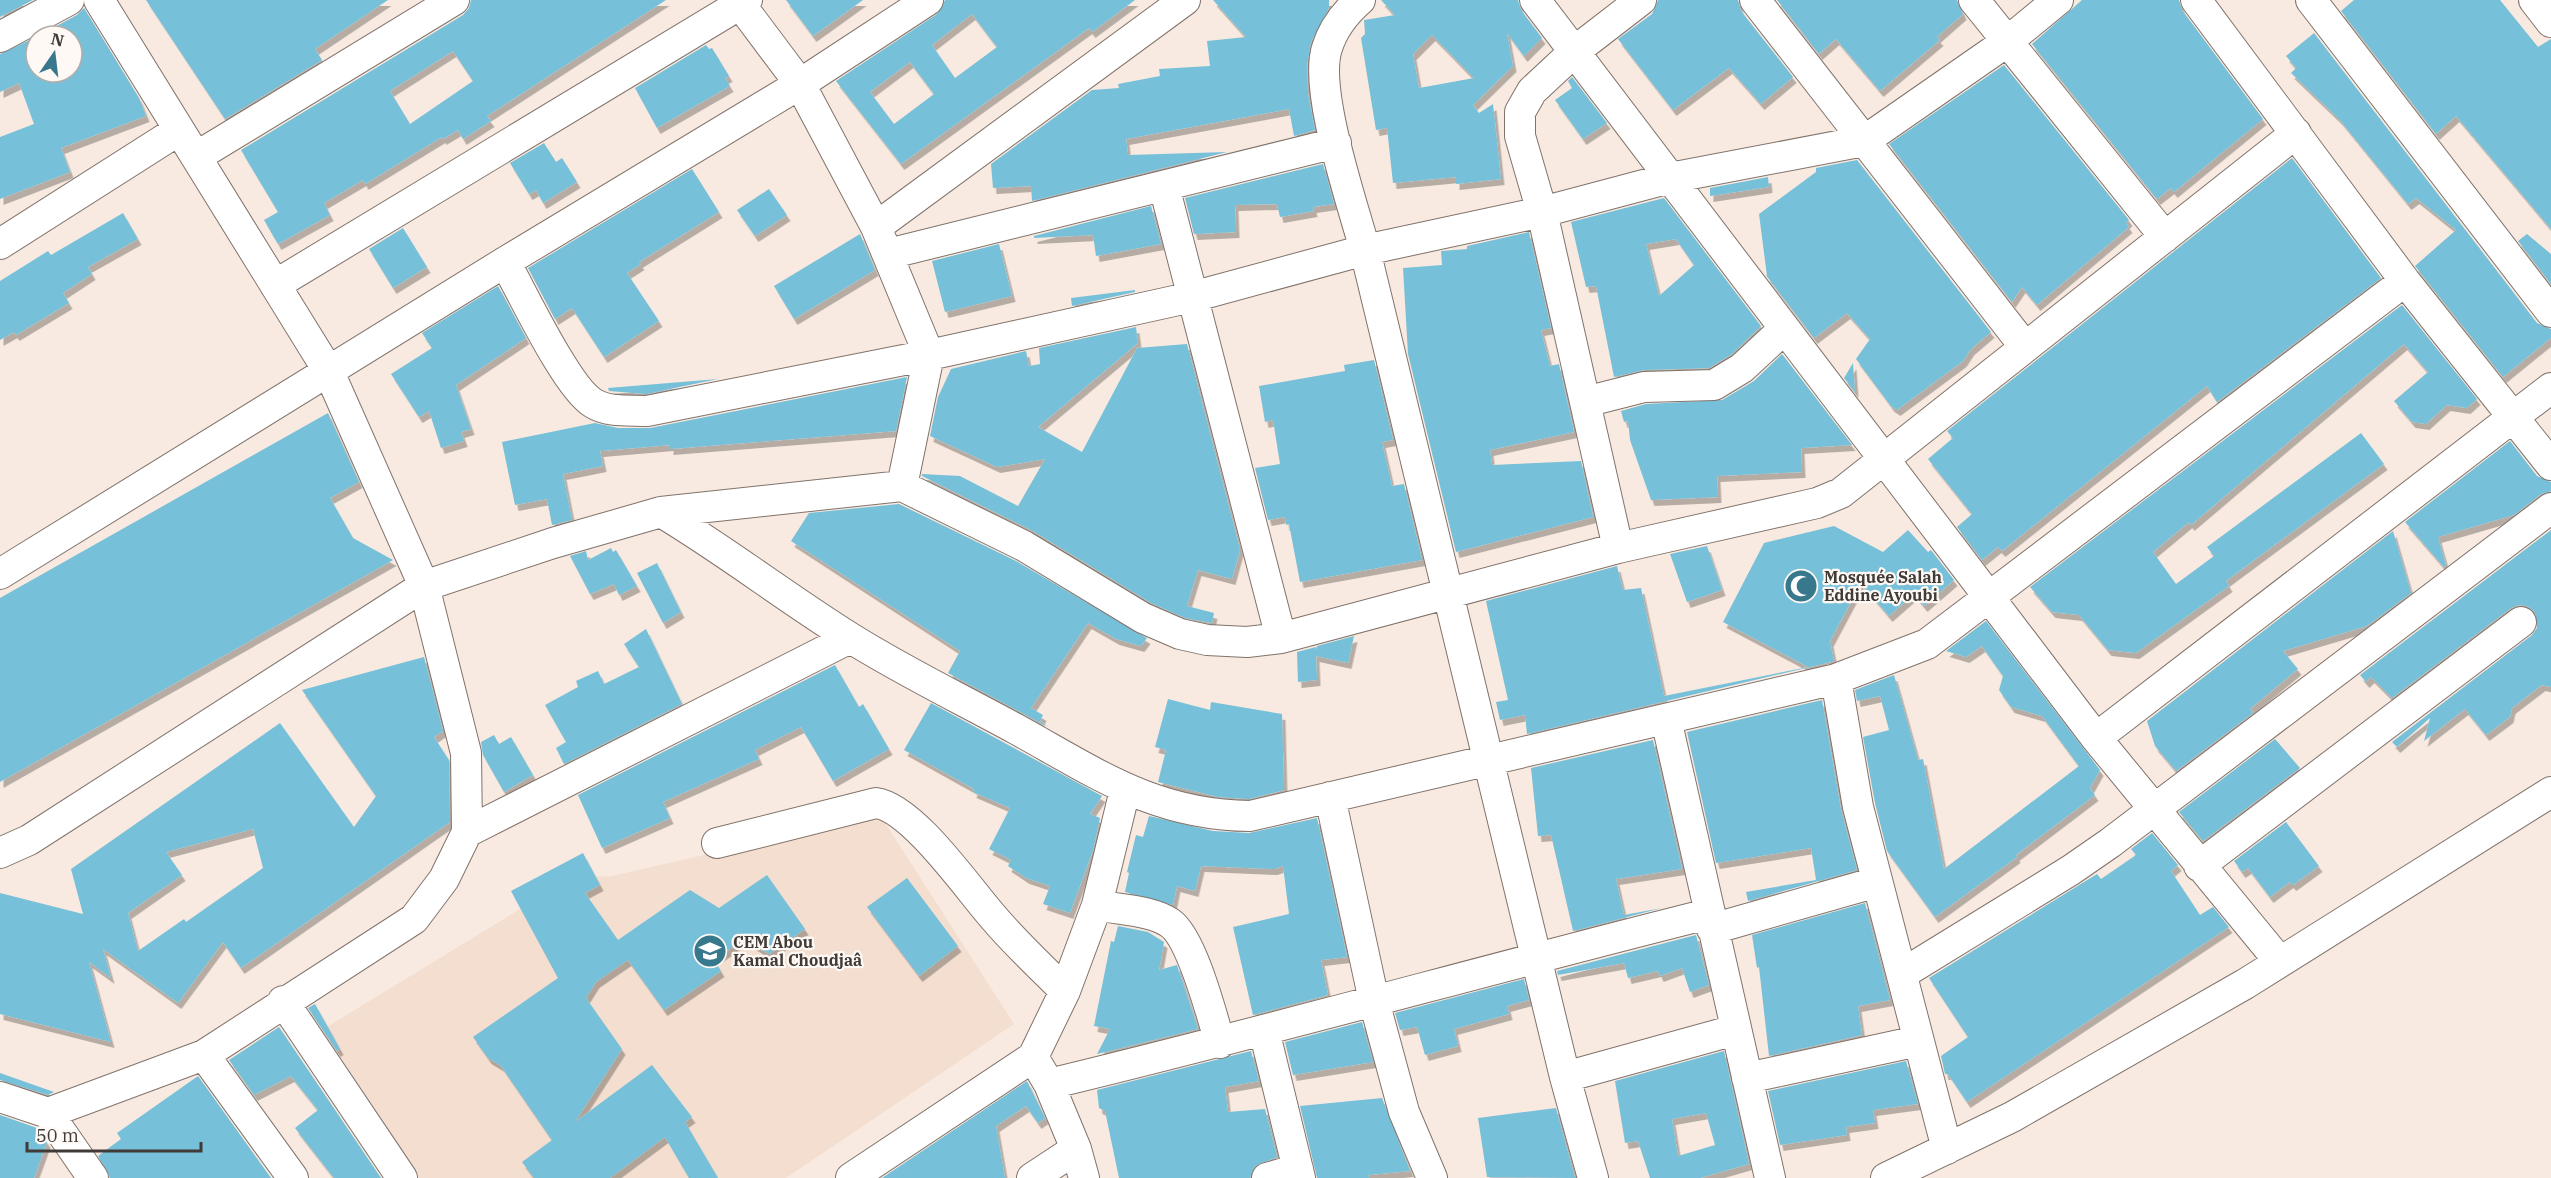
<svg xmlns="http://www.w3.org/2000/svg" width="2551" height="1178" font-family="'IBM Plex Serif',serif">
	<defs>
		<filter id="shadow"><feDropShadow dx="3.5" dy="6" stdDeviation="0" flood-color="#0004"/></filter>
	</defs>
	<rect width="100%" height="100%" fill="#f8eae0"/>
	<path fill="#f3decf" d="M880 815 1014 1024 786 1178H419L322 1030 571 878 612 876Z"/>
	<path fill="#76c0d9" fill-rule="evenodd" filter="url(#shadow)" d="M0 0H33L0 17Z
		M146 0H388L315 49 322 60 225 119Z
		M471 0H666L487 116 491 121 463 139 458 130 443 139 442 137 365 184 363 180 324 203 330 215 278 244 264 220 278 212 241 150 463 15 469 8ZM453 51 473 81 410 124 390 91Z
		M786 0H863L813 36Z
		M945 0H1135L1092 32 1089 28 901 164 836 81 937 14ZM972 14 997 47 955 78 932 45ZM910 62 934 94 894 124 870 92Z
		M1213 0H1329V8L1311 42 1307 65 1308 94 1315 130 1294 136 1289 109 1126 139 1128 155 1227 152 1032 201 1031 186 993 188 991 164 1092 90 1119 88 1118 84 1160 76 1159 69 1210 66 1207 41 1246 37Z
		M1381 0H1518L1521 10 1542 38 1524 56 1507 33 1513 66 1473 105 1479 113 1493 104 1501 179 1456 184V177L1393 183 1387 128 1376 130 1361 38 1365 34 1364 20 1395 15ZM1432 35 1474 78 1419 88 1413 54Z
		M1658 0H1738L1741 11 1793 77 1761 104 1729 68 1673 110 1618 39 1652 14Z
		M1777 0H1957L1963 14 1937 37 1940 40 1880 91 1836 39 1819 54Z
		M2082 0H2179L2182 10 2263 119 2174 192 2171 188 2157 199 2032 44Z
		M2354 0H2500L2538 47 2551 39V229L2456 116 2436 134 2341 11Z
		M84 8 139 98 146 116 61 148 70 172 0 199V137L34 124 19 83 0 92V54L36 37V72H72V36H38L77 15Z
		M2314 33 2537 323 2551 329V338L2503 377 2415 266 2456 230 2416 198 2408 204 2339 119 2291 73 2296 68 2286 56Z
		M706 45 709 49 712 48 729 76 725 78 730 86 657 128 635 88Z
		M2004 65 2129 220 2126 223 2129 227 2037 305 2022 287 2012 302 1889 144Z
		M1572 77 1607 123 1583 139 1555 100 1572 88 1568 81Z
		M544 143 556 162 562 158 577 182 543 203 536 190 529 194 510 163Z
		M2292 158 2381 278 2217 402 2207 386 2002 551 1998 547 1982 560 1957 527 1972 514 1928 459 1953 438 1947 431Z
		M1857 160 1991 332 1971 349 1963 361 1897 410 1891 406 1856 359 1870 339 1847 313 1814 338 1765 274 1767 276 1759 214 1816 172V168Z
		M1323 164 1334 204 1313 207 1314 211 1280 217 1277 204 1235 205 1236 232 1194 234 1185 198Z
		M692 169 719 212 639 262 641 264 627 273 659 321 604 357 572 308 555 319 528 268Z
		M1768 177 1769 187 1710 196V188Z
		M769 189 787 215 755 236 737 210Z
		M1664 198 1761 326 1732 354 1709 368 1644 370 1614 377 1596 286 1586 287 1571 222ZM1676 239 1694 265 1659 296 1646 244Z
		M1151 206 1161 244 1096 256 1093 235 1034 238V236Z
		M123 213 138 239 88 267 92 274 63 293 69 303 16 335 14 332 0 340V281L48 251 51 255Z
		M403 228 427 267 393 288 369 249Z
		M1529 232 1551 328 1541 330 1550 366 1559 364 1574 432 1490 450 1492 465 1581 461 1593 517 1456 552 1408 354 1403 268 1442 265 1441 251 1467 249V246Z
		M860 234 875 270 794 319 774 286Z
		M2527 234 2551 254V284L2518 241Z
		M999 244 1012 296 945 312 932 261Z
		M498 286 526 338 456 385 471 429 461 432 464 441 441 448 429 411 419 417 391 374 432 348 422 333Z
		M1135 290V292L1072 306 1071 298Z
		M2402 305 2477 399 2467 408 2447 405 2426 424 2412 422 2394 401 2428 372 2404 344 2191 525 2189 522 2153 552 2176 584 2214 556 2207 547 2361 433 2384 464 2226 581 2229 586 2136 653 2108 650 2079 615 2052 612 2030 587Z
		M1136 327 1138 343 1038 427 1082 452 1137 348 1187 344 1240 550 1232 579 1198 570 1187 606 1214 613 1212 623 1185 618 1151 603 1033 531 922 476V474L960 476 1018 506 1045 459 997 467 930 436 938 397 951 369 1026 351 1029 366 1040 364 1039 348Z
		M1782 354 1852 445 1801 448 1802 472 1717 476 1718 497 1651 500 1630 440 1628 421 1624 422 1621 411 1646 404 1722 400 1754 381Z
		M1374 360 1393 440 1382 442 1392 486 1404 484 1422 560 1300 582 1289 524 1286 525 1285 517 1268 520 1255 468 1280 464 1273 420 1265 422 1259 386 1345 371 1344 365Z
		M1853 363 1855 392 1844 378Z
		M907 377 896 431 670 449V445L600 451 603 466 563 474 572 520 552 525 547 499 515 505 502 442 595 423 618 428H650Z
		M718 379 646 394 609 391 608 388Z
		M328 413 359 482 330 498 353 538 393 560 0 782V598Z
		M2510 441 2537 476 2551 482V491L2541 494 2514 515 2438 537 2446 566 2444 567 2405 522Z
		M899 504 1016 561 1147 638 1141 646 1116 639 1088 623 1031 708 1043 715 1040 721 1048 727 948 673 960 651 791 541 809 513Z
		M1834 526 1883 552 1908 530 1928 552 1931 550 1954 580 1924 606 1914 594 1889 616 1861 583 1830 641 1834 661 1831 662 1527 734 1525 715 1500 720 1496 702 1508 700 1486 601 1617 566 1623 590 1641 588 1664 696 1808 667 1723 622 1764 543Z
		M2551 530V687L2542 685 2512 708 2510 717 2486 735 2465 709 2424 741 2430 718 2397 747 2392 742 2532 635 2537 628 2535 612 2527 606 2518 605 2511 608 2392 698 2371 677 2366 682 2360 675Z
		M2393 531 2411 593 2367 626 2283 651 2298 669 2250 709 2253 713 2176 771 2155 746 2147 721Z
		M1707 546 1722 590 1687 602 1670 554Z
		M611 548 613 552 616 550 637 586 619 595 614 584 590 594 570 556 586 551 588 560Z
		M657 563 681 612 663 623 637 573Z
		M1986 621 2100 770 2090 788 2095 795 2016 855 2017 857 1935 917 1887 851 1875 803 1863 737 1889 730 1880 696 1857 701 1855 690 1894 675 1918 760 1923 759 1944 869 2079 766 2042 716 2011 707 1999 690 2003 676 1982 646 1966 657 1946 651Z
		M646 629 682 704 564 764 556 748 566 742 545 705 578 687 576 681 598 671 604 684 639 667 624 644Z
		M1354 636 1348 663 1316 656 1317 680 1298 682 1297 652 1316 647V650L1317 646Z
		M424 657 443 731 434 737 449 760 450 822 241 968 223 942 178 1003 103 949 111 978 89 962 111 1042 0 1014V893L83 914 71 869 280 723 354 827 376 796 302 690ZM253 829 263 868 186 922 184 919 138 951 128 913 182 875 166 852Z
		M835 665 859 707 863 704 889 749 833 781 801 727 755 750 759 759 663 802 670 818 602 848 578 795Z
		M1168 699 1210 710 1211 702 1282 714 1284 790 1249 799 1218 797 1158 782 1166 750 1155 747Z
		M1822 700 1841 810 1857 870 1748 901 1746 892 1816 880 1811 848 1716 863 1687 732Z
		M931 703 1102 796 1090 814 1100 818 1093 850 1070 913 1043 904 1050 886 1026 878 1008 866 1011 860 989 849 1010 808 973 792 974 789 904 750Z
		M494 735 499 744 511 737 533 775 504 792 483 755 481 742Z
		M2275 739 2300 768 2203 841 2179 812Z
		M1653 740 1682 869 1616 879 1624 915 1662 908 1573 931 1551 835 1538 836 1531 768Z
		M1149 816 1213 831 1249 833 1317 818 1347 957 1321 960 1328 995 1253 1015 1233 927 1289 914 1283 866 1274 869 1201 866 1195 891 1177 886 1173 905 1125 892 1129 873 1127 872 1136 835 1143 837Z
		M2286 822 2319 866 2293 885 2290 882 2270 897 2248 868 2242 872 2234 861Z
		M2152 833 2178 865 2171 871 2200 915 2213 907 2229 927 1967 1102 1948 1074H1945L1941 1056 1968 1037 1929 978 2097 874 2101 879 2136 855 2131 849Z
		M583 853 600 885 585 893 618 940 690 890 719 908 767 875 805 929 769 954 744 939 714 960 721 971 664 1010 628 960 596 982 586 998 622 1049 575 1122 652 1065 692 1117 685 1122 718 1178H689L665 1137 610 1178H534L522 1162 552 1140 501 1066 488 1058 473 1037 558 978 511 891Z
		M907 878 958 946 919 976 867 907Z
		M1865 903 1890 1000 1858 1006 1862 1035 1769 1056 1759 967 1757 968 1752 935Z
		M1118 926 1148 932 1164 942 1159 970 1177 965 1198 1029 1097 1054 1110 1029 1094 1026 1111 941 1114 942Z
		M1696 935 1709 985 1690 992 1682 968 1660 976 1658 971 1628 978 1624 963 1558 975 1557 971Z
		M1524 979 1529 1000 1507 1006 1509 1014 1454 1029 1458 1046 1425 1055 1417 1027 1400 1030 1395 1013Z
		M315 1004 340 1049 337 1051 308 1008Z
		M1362 1022 1373 1062 1293 1075 1285 1042Z
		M279 1027 381 1178H334L295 1128 318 1110 291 1076 254 1095 229 1060Z
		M1251 1051 1259 1081 1225 1087 1228 1112 1265 1109 1277 1157 1255 1166 1250 1178H1119L1105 1111 1099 1108 1097 1090Z
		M1724 1051 1749 1164 1700 1178H1650L1638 1141 1625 1143 1615 1081ZM1706 1113 1715 1145 1678 1156 1672 1119Z
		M1906 1061 1918 1104 1873 1110 1875 1123 1846 1127 1847 1135 1780 1145 1768 1091Z
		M0 1073 54 1092 48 1095 0 1080Z
		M198 1076 271 1178H110L98 1156 121 1139 117 1133Z
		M1027 1081 1045 1118 1038 1123 1026 1106 996 1126 1005 1178H882Z
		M1382 1098 1410 1171 1368 1175 1369 1178H1317L1300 1106Z
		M1556 1108 1575 1178 1487 1177 1478 1118Z
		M0 1115 37 1128 47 1142 34 1178H0Z"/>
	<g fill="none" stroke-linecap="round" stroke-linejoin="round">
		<defs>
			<path id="minor" d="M737 0 800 84 876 227 929 355 902 486
				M1360 0C1345 13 1333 29 1327 48 1313 90 1353 205 1365 250L1565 1077 1593 1178
				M1535 0 2096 738 2280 962
				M1755 0 2025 347
				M1974 0 2165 237
				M2196 0 2405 281 2551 465
				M2311 0 2551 312
				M2534 0 2551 22
				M0 37 69 0
				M196 157 454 0
				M1164 186 1281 638
				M876 227 1185 0
				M0 244 179 130
				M888 254 1336 143
				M505 262C522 292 567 388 593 403 609 413 629 410 647 411L929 355 1192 297 1365 250 1542 212 1670 178 1864 141 2008 41 2058 0
				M275 285 747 0
				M1585 402 1644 387 1714 385 1742 368 1784 329
				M661 512 902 486 1024 546 1143 618 1180 634 1207 640 1247 642 1281 638 1618 548 1817 503 1841 493 2296 133
				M1618 548 1542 212 1520 136V112L1532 91 1575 51 1641 0
				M0 574 505 262 800 84 928 0
				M1836 679 1858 807 1947 1149
				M1666 719 1770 1178
				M2096 738 2551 388
				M1330 797 1374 1001 1404 1112 1432 1178
				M467 832 850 638
				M717 843 876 803C913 808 969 890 994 918 1016 944 1041 967 1065 991
				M0 853 29 840 424 586 553 543 661 512C726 551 785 597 849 637 903 671 961 699 1016 729 1096 773 1154 815 1250 816L1836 679 1927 644 2405 281
				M2199 866 2521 622
				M1097 905C1119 910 1151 910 1170 923 1192 938 1212 1016 1220 1043
				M1712 929 1877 882
				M1902 974 2071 870 2110 843 2551 508
				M283 1001 402 1178
				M1264 1030 1300 1178
				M204 1055 293 1178
				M1033 1057 1049 1084C1270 1031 1488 969 1708 914
				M1565 1077 1735 1030
				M1747 1078 1918 1041
				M1049 1084 1076 1149 1084 1178
				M0 1097 48 1113 204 1055 414 919 444 879 467 832 466 753 424 586 329 372 99 0
				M48 1113 93 1178
				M851 1178 1033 1057 1065 991 1097 905 1125 790
				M1032 1178 1076 1149
				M1267 1178 1298 1169
				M1886 1178 2012 1117 2245 984 2551 792"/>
		</defs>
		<use href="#minor" stroke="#80736b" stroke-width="32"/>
		<use href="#minor" stroke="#fff" stroke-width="30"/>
	</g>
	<defs>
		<symbol id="mosque-disc" viewBox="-11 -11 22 22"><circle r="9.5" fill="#38788c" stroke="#fef9f5"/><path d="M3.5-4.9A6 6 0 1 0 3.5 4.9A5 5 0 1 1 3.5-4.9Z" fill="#fff"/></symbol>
		<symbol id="school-disc" viewBox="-11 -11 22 22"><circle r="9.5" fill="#38788c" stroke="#fef9f5"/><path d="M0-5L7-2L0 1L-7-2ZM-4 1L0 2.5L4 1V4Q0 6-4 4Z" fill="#fff"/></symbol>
	</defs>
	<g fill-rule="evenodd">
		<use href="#mosque-disc" x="1782" y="567" width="38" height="38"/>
		<use href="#school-disc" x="691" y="932" width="38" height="38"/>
	</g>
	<g text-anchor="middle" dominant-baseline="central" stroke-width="4.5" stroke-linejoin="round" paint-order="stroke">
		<g font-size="16" font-weight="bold" fill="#403b37" stroke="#fef9f5" text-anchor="start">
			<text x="1824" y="577">Mosquée Salah<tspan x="1824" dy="18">Eddine Ayoubi</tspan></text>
			<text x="733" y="942">CEM Abou<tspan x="733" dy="18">Kamal Choudjaâ</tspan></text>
		</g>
	</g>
	<g transform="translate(54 54) rotate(14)"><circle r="28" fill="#fef9f5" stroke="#b2ada9" stroke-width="1.5"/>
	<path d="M0-4.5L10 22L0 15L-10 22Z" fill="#38788c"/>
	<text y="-9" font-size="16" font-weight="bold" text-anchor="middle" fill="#403b37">N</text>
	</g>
	<path d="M27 1142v9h174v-9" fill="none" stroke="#403b37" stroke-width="3"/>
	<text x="36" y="1142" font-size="18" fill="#403b37" stroke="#fef9f5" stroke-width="4.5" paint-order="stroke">50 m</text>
</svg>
